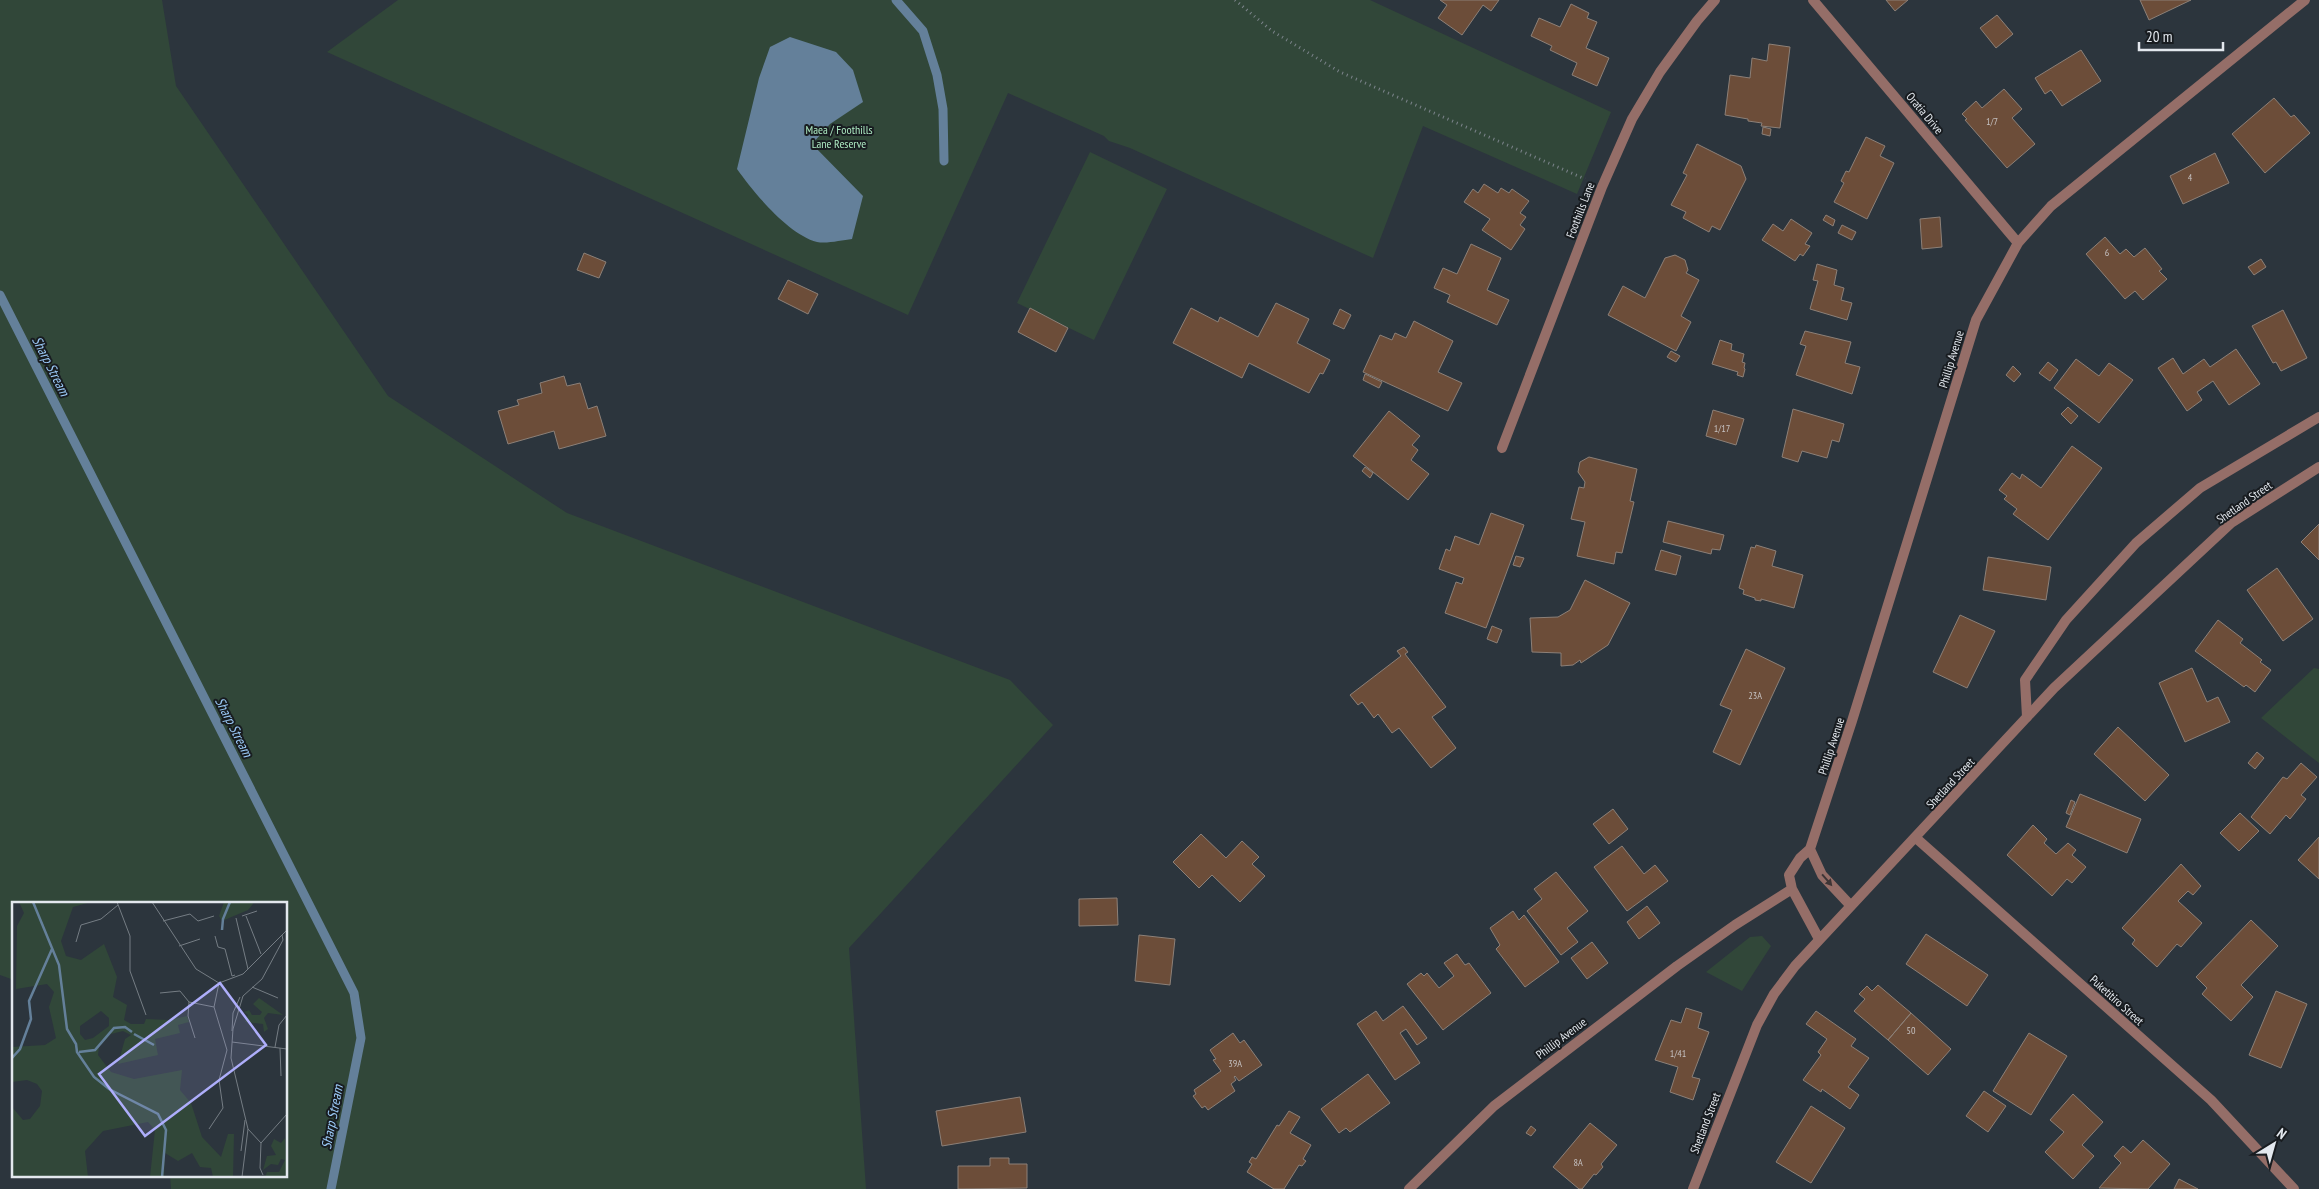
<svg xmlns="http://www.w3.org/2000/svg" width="2319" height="1189" font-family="'PT Sans Narrow',sans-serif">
	<rect width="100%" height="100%" fill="#2c353d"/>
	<path fill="#314739" d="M0 0H162L176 86 388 396 567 513 1010 680 1053 725 849 948 866 1189H171L170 1175H286V903H14V980L0 975Z
		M398 0H1370L1611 112 1577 194 1423 126 1373 258 1130 148 1109 141 1104 136 1008 93 908 315 327 52Z
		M1090 152 1167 189 1094 340 1017 303Z
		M2314 668 2319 669V763L2261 718Z
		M1762 936 1771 946 1742 991 1706 972 1750 937Z"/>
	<path fill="#64809a" d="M790 37 836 52 853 70 863 102 830 124 812 144 863 196 852 239C842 240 827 244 817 242 788 234 754 193 737 169L759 78 770 47Z"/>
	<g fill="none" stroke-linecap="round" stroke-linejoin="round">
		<path stroke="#64809a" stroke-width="9" d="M896 0 923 31 937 75 943 109 944 161
			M0 295 354 993 361 1038 331 1189"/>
	</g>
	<path fill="#6c4d39" stroke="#8c8078" d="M1440 0H1499L1491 11 1483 5 1462 35 1438 18 1447 5Z
		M1886 0H1908L1895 11Z
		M2140 0H2191L2149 20Z
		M1571 4 1589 13 1587 18 1597 22 1586 48 1609 58 1597 86 1572 75 1577 63 1550 50 1552 46 1531 36 1539 18 1560 27Z
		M1997 15 2013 34 1996 48 1980 28Z
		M1769 44 1790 47 1780 128 1761 126 1762 123 1748 121V119L1725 115 1730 75 1750 78 1752 58 1767 61Z
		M2081 50 2101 81 2062 106 2051 90 2045 94 2035 78Z
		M2004 89 2022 109 2012 118 2035 144 2007 168 1965 120 1967 119 1962 114 1976 101 1982 108Z
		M2274 98 2291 117 2294 115 2310 133 2265 173 2232 134Z
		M1763 127 1771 129 1770 136 1762 134Z
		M1866 137 1885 146 1880 156 1894 163 1867 219 1834 202 1844 183 1841 181 1846 171 1849 172Z
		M1697 144 1741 166 1746 179 1720 230 1712 226 1709 232 1683 218 1686 212 1671 205 1687 175 1683 173Z
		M2215 153 2229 183 2183 204 2170 176Z
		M1484 184 1498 193 1501 188 1509 193 1512 189 1529 201 1520 213 1526 217 1520 225 1525 229 1511 250 1482 230 1490 219 1464 202 1473 189 1478 193Z
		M1826 215 1835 220 1833 226 1823 220Z
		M1940 217 1942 247 1922 249 1920 219Z
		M1791 219 1812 233 1805 244 1810 246 1803 256 1800 254 1795 261 1762 240 1773 224 1783 231Z
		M1842 225 1856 232 1852 240 1838 233Z
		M2105 237 2120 254 2126 249 2134 257 2145 248 2162 269 2159 271 2167 279 2143 300 2135 291 2125 299 2086 254Z
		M1471 244 1501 258 1487 290 1509 300 1497 325 1447 302 1450 295 1434 288 1443 268 1457 274Z
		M584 253 606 262 599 278 577 270Z
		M1675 255 1685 260 1688 270 1686 273 1699 280 1681 316 1691 322 1676 351 1608 315 1623 286 1645 298 1665 258Z
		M2261 259 2266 267 2254 275 2248 267Z
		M1817 264 1837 270 1834 285 1844 288 1841 300 1852 303 1847 320 1810 309 1818 281 1813 280Z
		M788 280 818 294 808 314 778 299Z
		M1276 303 1309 319 1297 343 1330 360 1323 374 1320 373 1309 393 1249 363 1242 378 1173 343 1191 308 1218 322 1220 317 1258 337Z
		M1030 308 1068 328 1056 352 1018 332Z
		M1340 309 1351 315 1344 329 1333 324Z
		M2283 310 2307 358 2281 371 2276 362 2273 363 2252 326Z
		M1414 321 1453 341 1438 372 1462 383 1448 411 1363 372 1380 335 1392 340 1395 333 1406 338Z
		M1805 331 1851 342 1845 363 1860 367 1852 394 1796 375 1806 346 1800 344Z
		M1720 340 1732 344 1731 350 1744 354 1742 362 1745 363 1744 368 1745 369 1743 377 1737 375 1738 372 1712 364Z
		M2236 349 2260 384 2229 405 2213 381 2197 392 2202 400 2187 411 2158 368 2173 358 2183 374 2204 359 2210 367Z
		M1671 351 1680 356 1676 362 1667 357Z
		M2076 359 2099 376 2109 363 2133 380 2099 423 2054 388Z
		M2048 362 2058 370 2050 381 2039 373Z
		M2013 366 2021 374 2014 382 2006 375Z
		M1365 374 1382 382 1379 388 1363 380Z
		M564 376 567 386 580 383 588 409 597 406 606 436 559 449 554 431 508 444 498 411 519 405 517 400 542 393 540 383Z
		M2068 407 2078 416 2071 424 2061 414Z
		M1793 409 1844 424 1839 442 1832 440 1827 458 1802 451 1798 462 1782 457Z
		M1713 410 1744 419 1736 445 1706 436Z
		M1389 411 1420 436 1412 445 1418 450 1411 460 1429 474 1408 500 1353 456Z
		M2072 446 2102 468 2048 540 2013 514 2017 509 2004 499 2007 496 1999 490 2012 473 2020 479 2022 474 2041 488Z
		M1589 457 1637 469 1630 501 1634 502 1622 553 1616 552 1614 564 1577 556 1585 522 1571 519 1579 487 1584 488 1585 482 1578 472 1580 462Z
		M1365 467 1373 473 1370 478 1362 471Z
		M1491 513 1524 525 1486 628 1445 613 1456 582 1462 584 1464 578 1439 569 1446 549 1450 551 1455 536 1479 545Z
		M1668 521 1724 535 1720 550 1712 549 1711 554 1663 542Z
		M2319 524V560L2301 542Z
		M1756 545 1776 551 1772 566 1803 575 1794 608 1761 599V601L1755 600V598L1743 594 1744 590 1739 588 1751 547 1755 548Z
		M1661 550 1681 556 1676 575 1655 570Z
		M1516 556 1524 558 1520 567 1513 565Z
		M1988 557 2051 567 2046 600 1983 590Z
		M2277 568 2313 619 2283 641 2247 590Z
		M1585 580 1630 603 1608 645 1581 663 1580 660 1573 665 1561 666V653L1532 652 1530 618 1558 617 1570 610Z
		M1960 615 1995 631 1967 688 1933 672Z
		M2218 620 2243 639 2240 643 2262 660 2260 662 2271 670 2255 692 2246 685 2244 687 2195 651Z
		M1492 626 1502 630 1497 643 1487 639Z
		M1404 647 1408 652 1405 654 1446 707 1432 717 1456 748 1431 768 1399 728 1392 733 1378 714 1374 718 1362 702 1358 705 1350 695 1401 656 1397 651Z
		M1746 649 1785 668 1740 765 1713 752 1732 710 1720 705Z
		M2192 668 2207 702 2218 697 2230 722 2185 742 2159 683Z
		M2118 727 2169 775 2145 801 2094 754Z
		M2257 752 2264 758 2255 769 2248 763Z
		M2301 763 2317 777 2301 795 2306 799 2290 819 2286 815 2270 834 2251 817 2283 777 2287 779Z
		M2080 794 2141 819 2127 853 2066 827Z
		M2071 800 2075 802 2070 815 2066 813Z
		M1613 809 1628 829 1609 844 1593 824Z
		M2240 813 2259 831 2239 851 2220 833Z
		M2033 825 2047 839 2044 843 2056 854 2068 843 2076 850 2072 855 2086 867 2072 883 2067 879 2052 896 2007 855Z
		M1201 834 1226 858 1242 841 1259 857 1252 864 1265 876 1240 902 1212 875 1199 888 1173 862Z
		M2319 837V879L2298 860Z
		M1622 846 1644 874 1655 865 1668 881 1627 911 1594 867Z
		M2181 864 2201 886 2193 895 2188 891 2178 901 2202 923 2181 947 2177 944 2157 967 2132 944 2135 940 2122 928Z
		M1556 872 1588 911 1567 928 1578 942 1561 955 1527 911 1542 899 1534 889Z
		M1117 898 1118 925 1079 926V899Z
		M1647 906 1660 923 1639 939 1627 922Z
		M1513 911 1519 920 1524 915 1559 962 1525 987 1496 949 1500 945 1490 928Z
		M2251 920 2278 946 2241 985 2253 997 2231 1021 2202 994 2207 988 2196 977Z
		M1926 934 1988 975 1967 1006 1906 964Z
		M1139 935 1175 939 1170 985 1135 981Z
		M1592 942 1608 963 1587 979 1571 958Z
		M1457 954 1465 965 1469 963 1491 993 1443 1030 1407 984 1421 973 1424 976 1427 973 1439 988 1454 976 1444 963Z
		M1878 985 1911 1013 1888 1040 1854 1011 1865 999 1859 994 1867 986 1872 991Z
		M2276 991 2307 1004 2281 1068 2249 1055Z
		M1403 1006 1427 1038 1417 1045 1406 1029 1400 1033 1420 1063 1395 1080 1357 1024 1376 1011 1383 1021Z
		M1686 1008 1702 1013 1698 1028 1709 1032 1692 1077 1700 1079 1693 1100 1670 1092 1678 1067 1655 1060 1671 1020 1681 1023Z
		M1816 1011 1856 1039 1851 1046 1869 1058 1848 1087 1859 1095 1850 1109 1822 1089 1821 1092 1803 1080 1821 1055 1818 1052 1827 1039 1806 1024Z
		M1911 1013 1951 1049 1928 1075 1888 1040Z
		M1233 1033 1240 1043 1244 1040 1262 1065 1239 1081 1235 1076 1234 1077 1236 1080 1231 1084 1235 1091 1208 1110 1205 1106 1202 1108 1193 1096 1196 1094 1194 1090 1221 1071 1213 1060 1216 1059 1210 1050Z
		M2029 1033 2067 1056 2031 1115 1993 1091Z
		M1368 1074 1390 1103 1350 1132 1346 1128 1339 1133 1321 1109Z
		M1984 1091 2006 1106 1988 1132 1966 1116Z
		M2073 1094 2103 1122 2082 1145 2094 1156 2073 1179 2045 1152 2064 1132 2050 1120Z
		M1020 1097 1026 1132 942 1146 936 1111Z
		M1811 1106 1845 1128 1811 1183 1776 1162Z
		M1289 1111 1300 1117 1290 1133 1311 1145 1303 1159 1306 1161 1302 1166 1299 1165 1284 1189H1274L1247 1172 1252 1164 1249 1162 1252 1157 1256 1159 1277 1125 1279 1126Z
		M1590 1123 1617 1145 1601 1164 1603 1167 1596 1175 1594 1174 1582 1189H1579L1553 1167Z
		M1531 1126 1536 1130 1531 1136 1526 1133Z
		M2143 1140 2170 1164 2148 1189 2099 1188 2121 1163 2114 1156 2123 1146 2131 1153Z
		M990 1158H1009V1164H1027V1188L958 1189V1166H990Z
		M2179 1179 2198 1189H2174Z"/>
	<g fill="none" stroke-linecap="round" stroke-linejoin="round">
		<path stroke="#7c848b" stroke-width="3" stroke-dasharray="1 4" stroke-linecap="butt" d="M1235 0 1272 31 1340 72 1585 179"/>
		<path stroke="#956e68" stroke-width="10" d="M2027 717 2025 680 2066 620 2136 543 2200 488 2319 417"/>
		<path stroke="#956e68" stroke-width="10" d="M1813 0 2018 243
			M1502 448 1602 187 1632 119 1660 72 1697 21 1715 0
			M1916 838 2211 1100 2294 1189
			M1810 849 1822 875 1851 906
			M1819 939 1792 889 1789 875 1800 858 1810 849 1852 721 1976 320 2018 243 2051 206 2305 0
			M1409 1189 1494 1106 1677 966 1735 925 1792 889
			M1693 1189 1757 1025 1774 994 1795 966 2054 688 2231 523 2319 467"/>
	</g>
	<defs><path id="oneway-solid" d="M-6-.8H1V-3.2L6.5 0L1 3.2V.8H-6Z" transform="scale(1.25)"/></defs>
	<use fill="#3e3536" href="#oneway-solid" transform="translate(1827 880) rotate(49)"/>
	<g text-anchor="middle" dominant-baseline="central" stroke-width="4" stroke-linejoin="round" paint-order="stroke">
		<g font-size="10" fill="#c5c1c1">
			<text x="1992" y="121">1/7</text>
			<text x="2190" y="177">4</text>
			<text x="2107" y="252">6</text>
			<text x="1722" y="428">1/17</text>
			<text x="1755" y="695">23A</text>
			<text x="1911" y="1030">50</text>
			<text x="1678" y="1053">1/41</text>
			<text x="1235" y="1063">39A</text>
			<text x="1578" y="1162">8A</text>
		</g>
		<g font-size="12" fill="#e3e8ee" stroke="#181c20">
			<text transform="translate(1925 113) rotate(50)">Oratia Drive</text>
			<text transform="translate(1580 210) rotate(-69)">Foothills Lane</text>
			<text transform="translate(1951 359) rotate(-73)">Phillip Avenue</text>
			<text transform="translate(2244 502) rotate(-35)">Shetland Street</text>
			<text transform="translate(1831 746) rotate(-72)">Phillip Avenue</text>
			<text transform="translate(1950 783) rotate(-47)">Shetland Street</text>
			<text transform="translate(2117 1000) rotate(42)">Puketitiro Street</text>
			<text transform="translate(1561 1038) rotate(-37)">Phillip Avenue</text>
			<text transform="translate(1705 1123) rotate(-69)">Shetland Street</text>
		</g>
		<g font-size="12" fill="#ace8c1" stroke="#181c20">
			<text x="839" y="129">Maea / Foothills<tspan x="839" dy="14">Lane Reserve</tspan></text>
		</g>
		<g font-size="14" font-style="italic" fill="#9ccbf9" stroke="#181c20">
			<text transform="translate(51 366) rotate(63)">Sharp Stream</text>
			<text transform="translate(234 727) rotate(63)">Sharp Stream</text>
			<text transform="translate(332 1117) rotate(-79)">Sharp Stream</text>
		</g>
	</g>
	<g transform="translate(12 902)">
		<rect width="275" height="275" fill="#2c353d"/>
		<path d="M7 0H79L61 5 49 39 54 54 69 58 92 42 105 75 101 95 115 103 112 118 119 122H132L134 117 157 118 175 114 177 120 166 123 168 131 143 137 146 153 106 162 113 137 119 133 111 129 99 132 87 145 86 153 99 170 122 177 170 168 168 188 179 201 190 235 209 255 216 232H222L221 275H201L199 266 188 265 180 251 166 259 153 251 152 275H138L143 228 136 220 91 229 73 249 76 275H0V205L11 218 18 217 28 204 30 189 25 182 15 178 0 180V145L33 143 44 136 37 105 42 90 35 82 4 87 5 24 12 11ZM89 109 97 116V124L81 136 73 138 68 132V124ZM212 0H240L241 2 236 8 210 19 207 14ZM247 96 271 113 256 111 252 116 256 127 252 130 251 122 233 120 236 113 232 110 237 108 240 113H248L250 110 241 102ZM273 236 275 275H253L255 270H267L273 258 269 257 266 263 259 262 251 268 255 254 264 253 259 244 262 237 269 241Z" fill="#314739" fill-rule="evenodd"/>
		<path fill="none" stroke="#64809a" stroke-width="2.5" d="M21 0 47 63 55 127 64 142 65 150 82 175 97 187 146 212 154 228 150 275M210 28 211 17 218 0M122 132 142 143M67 150 83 148 102 126 113 125 120 130M0 156 8 147 19 117 17 99 40 47"/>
		<path fill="none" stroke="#757d84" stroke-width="1" d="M105 0 118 34V69L134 113M140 0 184 67 207 81 231 72 275 28M230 14 245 9M234 14 249 52M224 16 236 67M151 19 178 12 186 19 202 14M203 34 206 45 213 47 220 74 223 73M64 40 69 23 89 17 106 3M167 44 188 37M240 85 266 96M148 91 168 89 177 100 202 105M177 100 176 114 183 136M220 129 221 111 228 95M220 140 275 147M263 145 267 123 275 113M268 146 269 174M197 227 211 206 207 178 215 148 202 105 207 81M236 227 249 241 248 266 251 273M249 241 275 212M229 249 233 218M230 275 236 227 219 156 221 127 231 94 250 77 271 38 270 33"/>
		<path fill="#aeaefb" fill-opacity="0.15" stroke="#aeaefb" stroke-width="2.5" d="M208 81 254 143 133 234 87 172Z"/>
		<rect width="275" height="275" fill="none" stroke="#e3e8ee" stroke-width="2.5"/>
	</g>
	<g transform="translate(2274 1144) rotate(37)" stroke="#181c20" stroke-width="4" paint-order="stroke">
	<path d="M0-4L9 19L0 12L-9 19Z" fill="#e3e8ee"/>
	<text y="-8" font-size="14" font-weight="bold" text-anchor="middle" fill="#e3e8ee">N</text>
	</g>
	<path d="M2139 42v8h84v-8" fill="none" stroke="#e3e8ee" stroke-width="2.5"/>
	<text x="2146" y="42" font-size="15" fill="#e3e8ee" stroke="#181c20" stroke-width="4" paint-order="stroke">20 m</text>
</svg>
